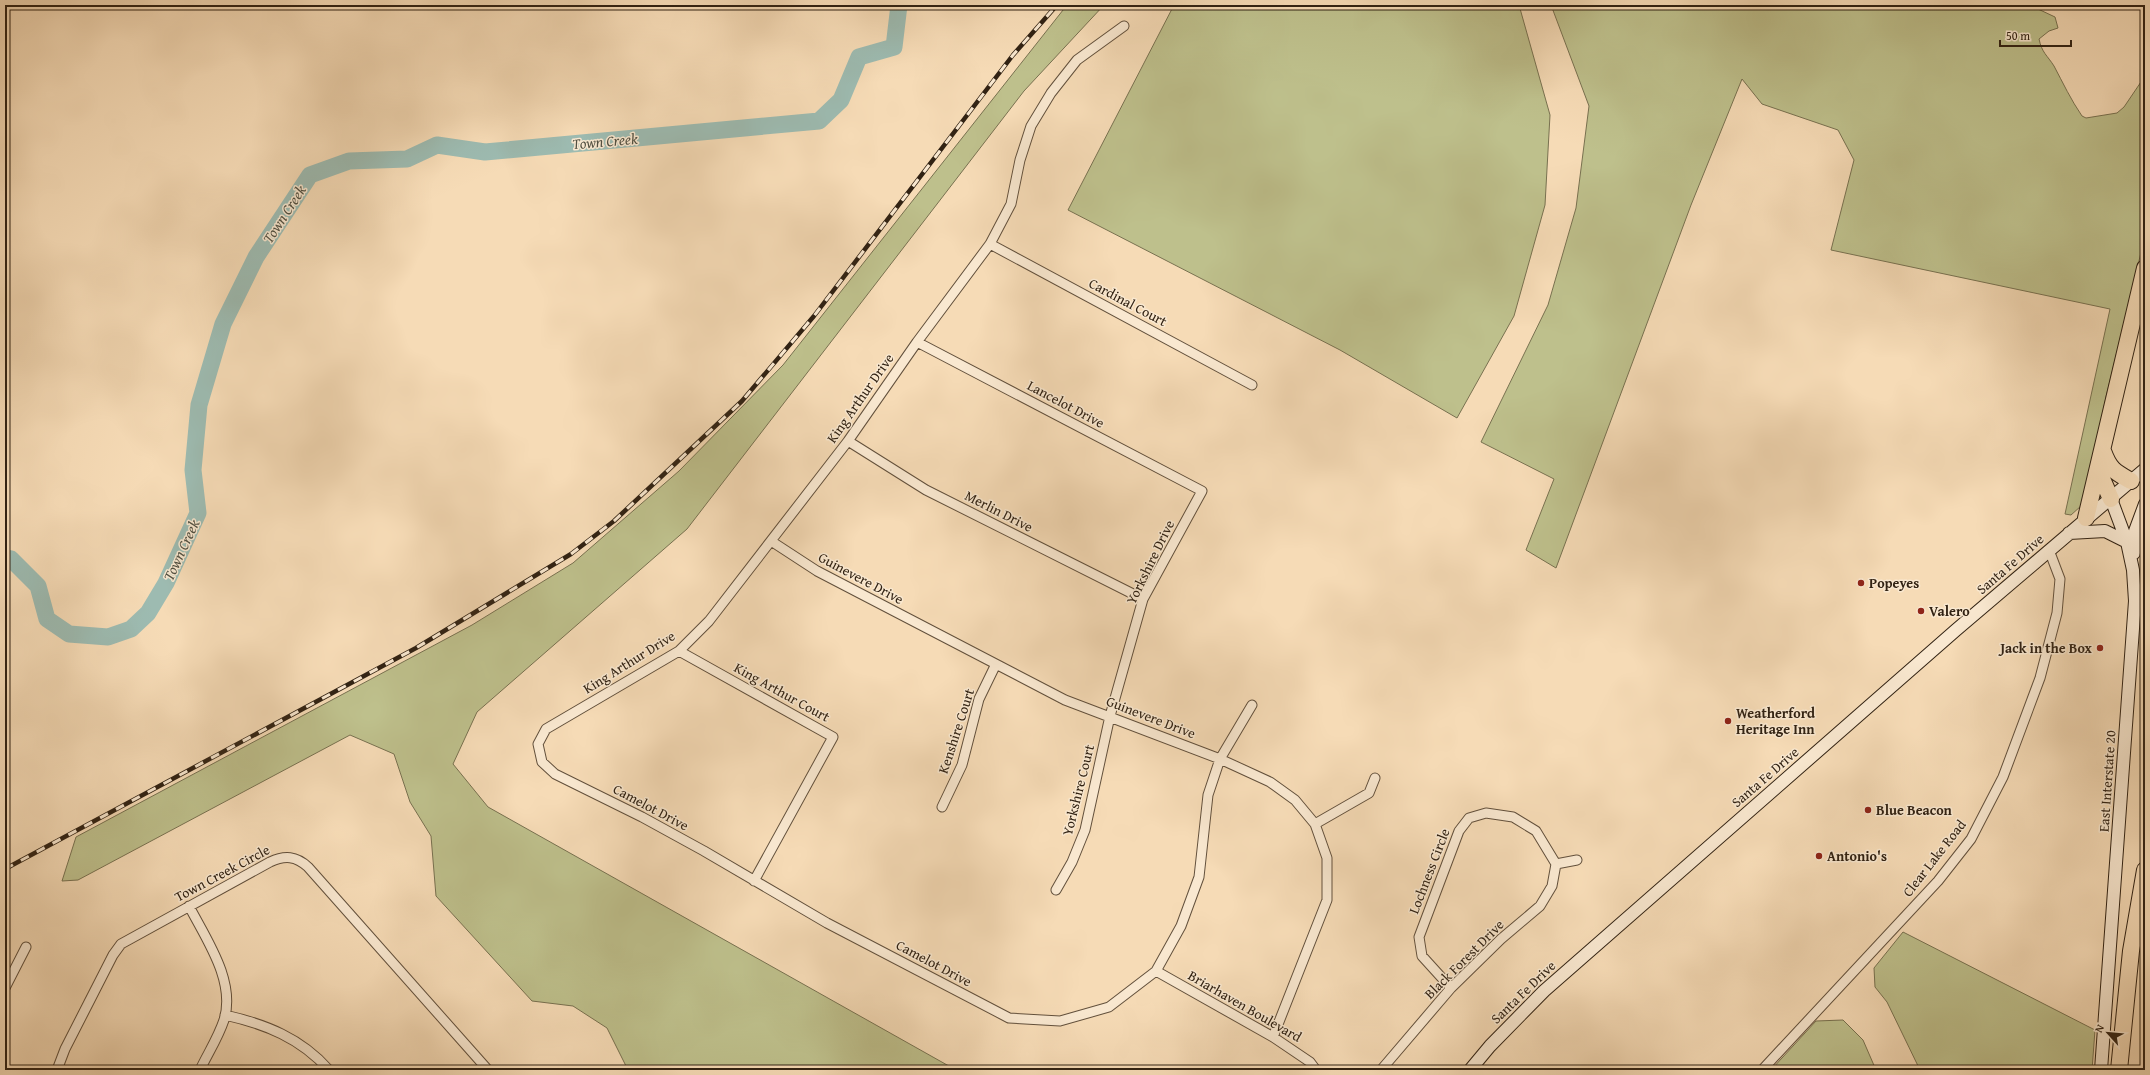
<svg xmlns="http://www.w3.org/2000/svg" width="2150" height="1075" font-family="'Gentium Book Plus',serif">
	<rect width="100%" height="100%" fill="#f6dbb6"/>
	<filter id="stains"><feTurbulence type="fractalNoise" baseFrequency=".005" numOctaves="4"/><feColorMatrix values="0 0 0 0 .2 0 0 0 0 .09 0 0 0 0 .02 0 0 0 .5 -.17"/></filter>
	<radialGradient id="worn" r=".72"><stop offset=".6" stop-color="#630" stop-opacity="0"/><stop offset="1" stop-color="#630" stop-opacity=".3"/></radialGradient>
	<path fill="#bec08c" stroke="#787150" d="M1067 5H1104L1024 91 687 529 477 712 453 764 488 807 956 1070H628L607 1028 573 1006 532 1001 436 896 431 836 410 802 394 754 350 735 78 880 62 881 76 837 472 625 573 563 679 471 783 365Z
		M1174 5H1519L1550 115 1545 205 1514 316 1457 418 1340 350 1068 210Z
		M1551 5H2024C2028 10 2031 10 2038 9L2055 17 2058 28 2049 31 2039 39C2042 53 2047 55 2054 66 2063 83 2071 100 2082 116L2086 118 2117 113 2124 107 2145 76V236L2106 397 2087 490 2081 506 2071 515 2065 514 2110 309 1831 250 1854 160 1838 130 1762 104 1742 79 1691 205 1556 568 1526 550 1554 479 1481 442 1548 305 1576 208 1589 106Z
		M1903 932 2095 1030 2092 1070H1920L1887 1002 1875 987 1874 968Z
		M1843 1020 1863 1040 1876 1070H1771L1816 1021Z"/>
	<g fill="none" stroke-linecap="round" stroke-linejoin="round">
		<path stroke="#9dbbb1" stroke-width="17" d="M5 558 11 559 38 586 47 619 69 634 108 637 131 629 148 613 166 583 198 513 193 470 199 405 223 324 256 257 310 175 349 161 407 159 437 145 485 152 819 121 841 100 859 57 894 47 899 5"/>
		<defs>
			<path id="minor" d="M1124 26 1077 60 1051 93 1031 126 1020 160 1011 204 990 244 917 342 848 441 709 621 679 651 546 729 538 744 542 762 555 774 642 817 704 851 827 923 1009 1018 1060 1021 1109 1007 1156 971 1181 926 1199 877 1208 795 1220 759 1252 705
				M990 244 1252 385
				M917 342 1202 491 1143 599 1110 716 1085 830 1072 862 1056 890
				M848 441 926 490 1143 599
				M771 541 817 571 1065 700 1220 759 1270 782 1295 800 1315 824 1327 858V900L1273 1037
				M679 651 833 737 754 881
				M942 807 962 765 979 699 996 664
				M1315 824 1369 793 1375 778
				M1556 864 1577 860
				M189 906C206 939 236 981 224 1020 218 1038 208 1053 200 1070
				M1156 971 1273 1037 1310 1062 1316 1070
				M5 988 26 947
				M1451 988 1422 956 1419 937 1459 831 1469 818 1486 813 1513 817 1536 831 1556 864
				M225 1015C265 1024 301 1038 329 1070
				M57 1070 65 1049 113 955 121 944 270 862C285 855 296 856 308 867L488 1070
				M1381 1070 1451 988 1501 939 1540 906 1552 886 1556 864
				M1762 1070 1938 881 1971 839 2003 777 2040 678 2057 613 2060 579 2049 550"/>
			<path id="secondary" d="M2069 533 2105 531 2127 542
				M2134 553 2135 531 2145 504
				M1470 1070 1490 1046 1544 991 1956 630 2145 469
				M2101 1070 2135 601 2133 570 2127 542 2111 499"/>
			<path id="motorway" d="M2103 451C2110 470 2115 472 2131 481
				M2099 472 2111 499
				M2086 518 2145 268
				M2119 1070 2131 951 2145 870"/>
		</defs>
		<use href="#minor" stroke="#62503c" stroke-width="11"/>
		<use href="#secondary" stroke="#312213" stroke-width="14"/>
		<use href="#motorway" stroke="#312213" stroke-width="18"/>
		<use href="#minor" stroke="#f9e8d0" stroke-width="9"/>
		<use href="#secondary" stroke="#f9e8d0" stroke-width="12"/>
		<use href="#motorway" stroke="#f6dbb6" stroke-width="16"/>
		<defs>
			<path id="rail" d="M5 869 416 648 571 554 614 521 742 401 814 316 1013 55 1057 5"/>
		</defs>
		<use href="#rail" stroke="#312213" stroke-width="4.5"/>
		<use href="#rail" stroke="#f9e8d0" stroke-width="3" stroke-dasharray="9" stroke-linecap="butt"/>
	</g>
	<g fill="#8f2418" stroke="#f9e8d0" stroke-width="1.5">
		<circle cx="1861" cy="583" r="4"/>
		<circle cx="1921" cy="611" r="4"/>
		<circle cx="2100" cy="648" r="4"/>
		<circle cx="1728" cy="721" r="4"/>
		<circle cx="1868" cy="810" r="4"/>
		<circle cx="1819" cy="856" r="4"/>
	</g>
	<g text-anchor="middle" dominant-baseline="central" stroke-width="3" stroke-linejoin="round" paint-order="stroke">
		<g font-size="14" fill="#312213" stroke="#f9e8d0">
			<text transform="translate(1128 302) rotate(28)">Cardinal Court</text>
			<text transform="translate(860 398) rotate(-55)">King Arthur Drive</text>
			<text transform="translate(1066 404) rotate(28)">Lancelot Drive</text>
			<text transform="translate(999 511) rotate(27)">Merlin Drive</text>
			<text transform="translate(1150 562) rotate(-64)">Yorkshire Drive</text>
			<text transform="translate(2010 564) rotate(-41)">Santa Fe Drive</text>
			<text transform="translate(861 578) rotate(28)">Guinevere Drive</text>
			<text transform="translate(629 662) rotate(-32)">King Arthur Drive</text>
			<text transform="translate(782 692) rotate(29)">King Arthur Court</text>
			<text transform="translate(1151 717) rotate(21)">Guinevere Drive</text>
			<text transform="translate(956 731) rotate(-72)">Kenshire Court</text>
			<text transform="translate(1765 777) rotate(-41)">Santa Fe Drive</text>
			<text transform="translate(2107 781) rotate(-86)">East Interstate 20</text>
			<text transform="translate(1078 790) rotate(-76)">Yorkshire Court</text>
			<text transform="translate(651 807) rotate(28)">Camelot Drive</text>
			<text transform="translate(1934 858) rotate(-52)">Clear Lake Road</text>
			<text transform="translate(1429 871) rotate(-69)">Lochness Circle</text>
			<text transform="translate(222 873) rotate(-28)">Town Creek Circle</text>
			<text transform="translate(1464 959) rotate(-45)">Black Forest Drive</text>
			<text transform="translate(934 963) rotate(28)">Camelot Drive</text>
			<text transform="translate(1523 992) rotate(-44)">Santa Fe Drive</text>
			<text transform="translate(1245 1006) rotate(30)">Briarhaven Boulevard</text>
		</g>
		<g font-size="14" font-weight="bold" fill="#312213" stroke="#f9e8d0" text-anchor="start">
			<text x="1869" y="583">Popeyes</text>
			<text x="1929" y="611">Valero</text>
			<text x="2092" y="648" text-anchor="end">Jack in the Box</text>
			<text x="1736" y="713">Weatherford<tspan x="1736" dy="16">Heritage Inn</tspan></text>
			<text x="1876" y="810">Blue Beacon</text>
			<text x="1827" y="856">Antonio's</text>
		</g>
		<g font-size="15" font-style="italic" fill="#515042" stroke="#f9e8d0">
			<text transform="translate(605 141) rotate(-5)">Town Creek</text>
			<text transform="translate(284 214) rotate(-57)">Town Creek</text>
			<text transform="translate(181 550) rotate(-65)">Town Creek</text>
		</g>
	</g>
	<rect width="2150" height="1075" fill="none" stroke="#f6dbb6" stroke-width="20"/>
	<rect x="6" y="6" width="2138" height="1063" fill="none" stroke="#312213" stroke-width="2"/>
	<rect x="10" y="10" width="2130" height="1055" fill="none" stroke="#312213"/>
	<g transform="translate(2108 1033) rotate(297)" stroke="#f9e8d0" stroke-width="3" paint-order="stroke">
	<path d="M0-3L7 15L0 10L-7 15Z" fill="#312213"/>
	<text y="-6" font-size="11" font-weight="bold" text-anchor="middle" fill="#312213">N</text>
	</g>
	<path d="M2000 40v6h71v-6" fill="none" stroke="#312213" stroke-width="2"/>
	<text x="2006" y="40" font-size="12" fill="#312213" stroke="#f9e8d0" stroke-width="3" paint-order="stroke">50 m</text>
	<rect width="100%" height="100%" filter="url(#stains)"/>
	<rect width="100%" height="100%" fill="url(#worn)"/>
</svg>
